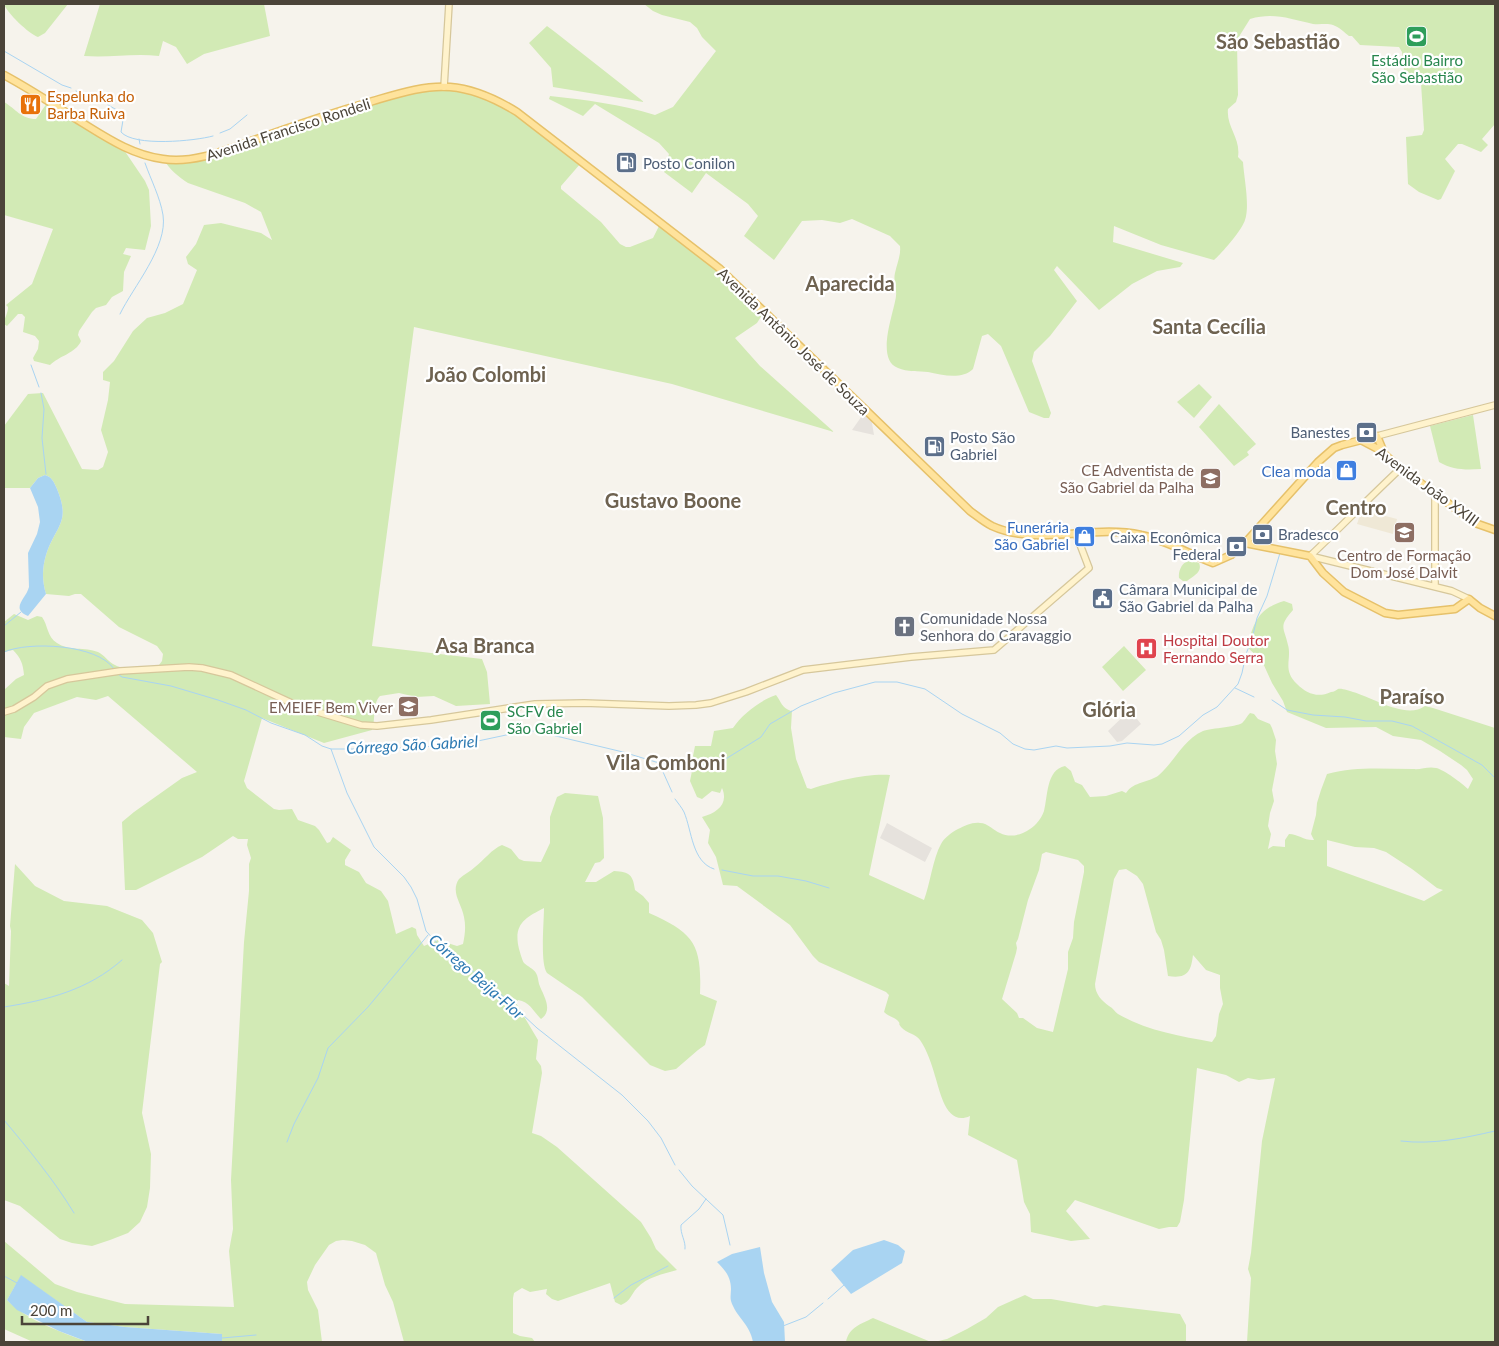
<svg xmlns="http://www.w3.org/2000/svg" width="1499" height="1346" font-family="Lato,sans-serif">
	<rect width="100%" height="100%" fill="#f6f3ec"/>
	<path fill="#e6e2dd" d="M864 413 871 417 874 435 852 430Z
		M1130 710 1141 724 1122 741 1117 742 1108 731Z
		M887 823 932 848 925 862 880 838Z"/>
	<path fill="#efe8d6" d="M1361 512 1374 513 1397 519 1393 534 1357 524Z"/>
	<path fill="#d2eab5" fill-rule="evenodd" d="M4 4H68L45 33 38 37C29 34 6 12 4 4Z
		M100 4H264L270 36 204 54 187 64 176 47 163 41 159 56C133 53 110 58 84 56Z
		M644 4H1495V124L1482 139 1488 145 1481 152 1462 144H1458L1445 159 1455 171 1441 199 1438 200 1419 192 1408 184 1406 137 1422 135 1424 130 1421 83 1405 81 1402 52 1399 47 1360 45 1352 36H1349C1344 32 1339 27 1333 25 1327 23 1320 25 1313 24 1290 19 1274 12 1250 19L1240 35 1237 43 1238 95 1236 102 1228 109C1226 127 1241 138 1238 157L1243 162C1244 178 1250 205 1245 220 1242 230 1222 253 1214 260L1161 245 1114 226 1113 242 1183 263 1180 267 1157 271 1132 284 1099 310 1057 266 1054 270 1077 301 1050 336 1034 352 1032 361 1051 413 1049 418H1044L1029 412 1001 346 988 334 982 336 973 369C962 380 942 375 928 372 919 371 907 372 898 368 875 359 894 313 896 296 897 288 893 281 895 273 897 263 901 256 900 246L890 236 852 219 840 223 822 220 802 221 774 260 744 236 758 216 748 204 706 173 692 193 664 172 669 154 659 143 595 104 583 116 549 99 550 96C585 100 621 104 655 115L673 107 716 51 702 37 697 28 690 22 662 15 653 11Z
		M547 26 555 32 644 102 553 87 551 68 529 43Z
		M447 89 475 94 502 105 581 163 561 186V189L601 222 620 244 626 247H630L653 238 660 224 717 268 762 315 757 323 735 338 760 366 834 432 672 384 414 327 372 646 482 659 487 672 490 704 456 706 434 696 416 697 399 693 380 696C372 704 376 719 372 730L324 743 262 718 244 781 247 788 274 809 279 810 292 809 298 820 315 826 319 830 327 843 330 842 333 837 351 850 345 860V865L359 872 366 883 381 891 388 901 396 934 412 927 416 929 417 935 424 946 438 940 457 946 463 944C465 935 466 926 464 917 462 904 450 892 459 879 464 874 470 872 475 867 484 860 492 849 502 845L511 849 519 859 524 861 541 862 550 843V817L557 797 565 793 598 796 603 818 604 858 600 862 595 863 585 882H596L614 871C630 872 633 875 635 890L643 896 649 903V913C694 933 702 944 700 994L717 1001 705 1045 698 1050 676 1069 665 1071 650 1065 582 997 547 973C540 964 544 922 544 908 525 918 513 924 519 949 520 952 522 960 524 963 528 967 533 968 536 973 538 976 538 980 539 984 543 995 554 1010 541 1019 533 1011 530 1002 518 1000L516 1003 538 1040 536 1059 541 1066 542 1073 532 1133 541 1136 557 1147 641 1222 651 1238 656 1249 677 1270C663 1274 647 1277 637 1288 631 1294 631 1301 621 1305L615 1302 610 1283 558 1301 552 1299 546 1294 547 1289 530 1292 522 1288 514 1293 513 1298V1333L520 1336 532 1338 535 1342H404L393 1302 385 1285 376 1253 365 1245 352 1241 343 1240 336 1241 329 1245 315 1265 307 1282 308 1290 318 1310 322 1342H222V1334L125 1327 87 1322 21 1276 7 1300C28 1321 61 1332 88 1342H33L4 1329V1241L55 1284 77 1292 125 1304 234 1307 229 1251 233 1229 231 1180 244 942 249 891V864L251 858 247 845 248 839H238L233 836 202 857 136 890H125L122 822 134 812 182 778 197 772 108 696 96 700 77 697 34 713 24 727 21 739 4 737V690L16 679 24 675C23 664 21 658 13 650L4 652V622L14 614 28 620 37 616 42 617C48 625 47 637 57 643 68 651 85 647 98 652 104 655 108 661 113 664 126 672 144 668 159 665L162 661 163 654 157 646 119 627 81 594H75L69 596 46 594C42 581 42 568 46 555 56 525 71 523 57 489 54 482 52 477 45 475L38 478 30 488H4V426L28 394 43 393 82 469 98 470 103 467 108 452 101 430 108 400 110 382 103 380V372L114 361 133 331 147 318 165 313 183 304 197 270 188 264 186 257 196 244 204 225 221 223 261 233 272 240 261 212 245 203 188 183C179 177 169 169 164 160L190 158 367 104 425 90Z
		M4 102C16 109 21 119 36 119L47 103 124 150 145 181 149 190 151 226 145 250 126 248 123 254 131 256 124 272 123 291 112 297 106 305 96 308 92 312 79 331 78 335 81 341C76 353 59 356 50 365L34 361 33 358 38 349 39 341 35 336 23 332 25 317 22 314H18L7 326 4 324C4 318 8 314 8 307L6 305 32 284 53 229 4 215Z
		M1199 384 1212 397 1194 418 1177 402Z
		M1219 404 1256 444 1247 452 1249 455 1234 466 1199 427Z
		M1473 415 1481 469C1465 470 1453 470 1439 462L1430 426Z
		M1190 560 1199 563C1203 572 1193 576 1187 581H1183L1179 578C1178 571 1182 562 1190 560Z
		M1284 601 1292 604 1293 610C1278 627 1284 627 1288 645 1292 659 1282 670 1297 684 1307 694 1318 698 1331 692 1334 692 1336 690 1338 689 1342 688 1349 691 1353 692 1372 697 1406 720 1425 706L1433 708 1495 728V1342H1247L1251 1278 1248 1269 1251 1253 1262 1141 1275 1078 1259 1080 1248 1078 1239 1082 1226 1075 1197 1068 1184 1200 1180 1222 1177 1227H1169L1159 1229 1075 1200 1066 1211 1090 1239 1071 1241 1031 1232 1030 1214 1024 1202 1017 1160 968 1135 970 1116C946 1127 940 1091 935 1076 932 1065 927 1050 920 1040 916 1034 906 1033 901 1027 897 1022 902 1025 897 1020 893 1017 888 1016 884 1012L889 995 886 992 819 962 813 956 790 925 737 886 723 885 716 857 708 843 710 830 702 817C717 813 729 804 722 788L720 793 712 791 702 799 697 797 690 781 692 771 690 766H691L695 746H711L714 731 733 728C742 714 761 700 776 695 782 703 781 707 791 711L792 710 791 728 796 759 807 788 811 789C831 782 868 773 890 775L869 875 924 900C930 884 933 858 941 844 944 838 952 832 958 829 965 826 972 822 980 823 988 823 994 831 1000 833 1010 838 1022 835 1030 829 1036 825 1041 819 1044 811 1048 796 1046 770 1065 766L1071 771 1075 782 1082 785 1090 797 1106 796 1122 791 1126 793C1134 781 1149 783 1159 775 1174 762 1183 740 1203 731 1211 728 1240 727 1243 722 1246 719 1247 716 1250 713L1254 714 1258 719 1270 724 1272 728 1276 740 1275 751 1277 764 1272 790 1274 801 1270 813 1268 826 1271 834 1268 849 1273 846 1285 847V840L1289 834C1298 834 1305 841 1314 840L1311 834 1316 815 1317 803 1321 790 1327 774C1356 766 1384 769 1413 769 1421 770 1428 766 1436 768 1443 769 1463 784 1468 789L1473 779 1467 770 1461 765 1440 751 1421 740 1393 736 1376 727 1326 728 1287 712 1283 701 1272 683 1262 661 1247 647C1254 622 1258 609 1284 601ZM1327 840 1355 847 1374 848 1386 852 1412 869 1437 888 1443 890 1424 901 1327 866ZM1046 852 1078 860 1084 866V872L1074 922 1073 938 1068 952V969L1053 1032 1037 1028 1023 1018H1019L1017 1013 1002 999 1016 953 1017 948 1016 943 1018 939 1028 900 1039 870 1042 854ZM1126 869 1137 876 1143 884 1156 932 1161 940 1164 950 1168 976C1187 979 1191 972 1193 955L1206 970 1220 975V988L1223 1004 1219 1014 1216 1036 1212 1042C1180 1036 1147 1031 1118 1014 1115 1012 1113 1008 1109 1006 1102 1001 1095 994 1095 984L1114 879 1119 870Z
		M1124 646 1146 670 1123 691 1102 667Z
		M15 864 35 886 64 901 107 906 142 920 153 933 162 962 160 964 159 972 142 1113 151 1154 150 1188 147 1207 140 1222 128 1233 110 1240 92 1246 72 1243 60 1239 20 1206 4 1200V983L9 986 11 931 10 926Z
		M1025 1295 1033 1299H1051L1097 1307 1104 1305 1180 1314 1186 1325V1342H934L947 1339 967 1329 986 1318 998 1307Z
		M873 1318 931 1342H846C849 1327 861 1324 873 1318Z"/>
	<path fill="#a9d4f2" d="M45 475C52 477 54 482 57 489 71 523 56 525 46 555 42 568 42 581 46 594L28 616C10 608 26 599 29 587L28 553 37 534 40 522 38 507 30 488 38 478Z
		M884 1240 898 1245 905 1251 902 1263 851 1294 831 1270 853 1250Z
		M760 1247 764 1273 772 1302 784 1322 785 1342H753C750 1324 736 1317 731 1301 730 1297 731 1293 731 1289 731 1277 725 1270 717 1262L732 1254Z
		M21 1275 87 1322 125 1327 222 1334V1342H88L59 1331 17 1310 7 1300Z"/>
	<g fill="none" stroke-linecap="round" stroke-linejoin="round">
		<path stroke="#a9d4f2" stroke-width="1" d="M4 51 62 85 71 88
			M76 91 103 102
			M108 105 124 114 121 132C134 147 195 141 213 136
			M220 133 230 129 247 115
			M139 139 140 144
			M120 314C133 287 168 247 163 215 160 197 151 180 145 163
			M31 365 39 387
			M41 393 44 409 42 438 46 474
			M4 626 21 612
			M4 652C28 641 98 644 114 669
			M118 674 122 677 171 686 218 700 246 710 271 723 305 735 322 746 331 749H381L459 745 525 731H535L623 752 659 763 691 767 712 765 724 760 753 742 761 737 770 724 801 706 834 693 875 682H897L925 689 962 714 1000 733 1013 744 1025 749 1034 750 1056 746 1067 748 1110 746 1127 743 1154 745 1162 744 1179 736 1203 715 1217 707 1238 684 1242 673 1246 654 1252 639 1257 618 1267 596 1280 553
			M1235 688 1254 697
			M1272 700 1287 710 1313 715 1345 717 1366 721H1392L1412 726 1482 765 1495 778
			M331 749 347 793 374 847 404 877 411 887 417 899 426 931 439 945 493 987 537 1028 622 1095 648 1121 661 1138 675 1165
			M659 763 672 792
			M675 799C678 803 682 808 684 812 692 831 692 862 714 869
			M722 870 753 876H778L806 881 829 888
			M4 1007C48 1000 88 990 122 960
			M4 1120C29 1150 54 1180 74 1213
			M1401 1141C1433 1145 1464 1138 1495 1131
			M287 1142 294 1124 318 1078 328 1048 368 1007 428 935
			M679 1170 692 1186 723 1215 730 1245
			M685 1249C686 1241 680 1234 681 1225L699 1209 706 1199
			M4 1276 17 1283
			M614 1298 631 1285 668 1266
			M828 1299 844 1285
			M783 1326 806 1317 823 1303
			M222 1338 256 1335"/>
		<defs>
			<path id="secondary" d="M444 87 449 4
				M1377 436 1495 405
				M1310 556 1452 591 1469 599
				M1310 556C1341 527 1370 497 1401 468
				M1435 586V494
				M4 712 14 709 34 697 47 686 67 679 120 671 189 667 202 668 231 675 298 706 361 725 377 726 431 720 535 704 584 703 669 706 696 705 711 703 746 692 803 670 911 657 994 650 1089 568 1076 534"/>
			<path id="primary" d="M4 75C30 89 56 106 81 122 107 138 132 155 163 159 193 164 226 150 254 140 293 126 332 113 373 101 397 94 424 85 450 87 475 89 496 99 517 112L719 268 970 511C977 516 984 522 992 526 1038 547 1093 524 1141 535 1166 540 1189 554 1213 563L1231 555 1245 543 1318 462 1334 448 1342 445 1377 436 1384 453
				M1361 440 1378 449 1399 467 1475 523 1495 530
				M1245 543 1310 556 1323 573 1344 592 1385 613 1398 615 1455 609 1469 599 1480 608 1495 616"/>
		</defs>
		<use href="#secondary" stroke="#d6c79b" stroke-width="8"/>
		<use href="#primary" stroke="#e6c16a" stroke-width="9"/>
		<use href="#secondary" stroke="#fff3cd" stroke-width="5.5"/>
		<use href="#primary" stroke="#ffe39c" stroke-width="6"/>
	</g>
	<defs>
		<symbol id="stadium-square" viewBox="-11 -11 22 22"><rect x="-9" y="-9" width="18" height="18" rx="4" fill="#2e9e5b" stroke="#fff"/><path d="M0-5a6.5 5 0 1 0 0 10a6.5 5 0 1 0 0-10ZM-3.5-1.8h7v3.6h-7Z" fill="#fff"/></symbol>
		<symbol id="restaurant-square" viewBox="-11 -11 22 22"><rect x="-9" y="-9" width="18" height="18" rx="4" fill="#e8710a" stroke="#fff"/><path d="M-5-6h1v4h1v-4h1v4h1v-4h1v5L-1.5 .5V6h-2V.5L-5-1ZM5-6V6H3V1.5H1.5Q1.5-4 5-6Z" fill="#fff"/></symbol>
		<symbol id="fuel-square" viewBox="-11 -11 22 22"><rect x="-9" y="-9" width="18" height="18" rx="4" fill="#5c6f8a" stroke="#fff"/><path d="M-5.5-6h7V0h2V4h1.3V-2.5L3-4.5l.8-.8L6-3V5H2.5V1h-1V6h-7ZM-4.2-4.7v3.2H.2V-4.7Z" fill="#fff"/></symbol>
		<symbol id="bank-square" viewBox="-11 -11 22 22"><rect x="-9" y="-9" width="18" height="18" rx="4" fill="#5c6f8a" stroke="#fff"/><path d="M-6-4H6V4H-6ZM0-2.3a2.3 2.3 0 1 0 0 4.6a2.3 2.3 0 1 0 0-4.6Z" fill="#fff"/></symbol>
		<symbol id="shop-square" viewBox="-11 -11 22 22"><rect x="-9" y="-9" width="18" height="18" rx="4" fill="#3f7fe0" stroke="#fff"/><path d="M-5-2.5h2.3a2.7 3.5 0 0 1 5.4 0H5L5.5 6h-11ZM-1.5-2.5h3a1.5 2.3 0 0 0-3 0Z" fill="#fff"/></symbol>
		<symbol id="school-square" viewBox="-11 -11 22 22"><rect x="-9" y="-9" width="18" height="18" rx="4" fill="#8d6e63" stroke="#fff"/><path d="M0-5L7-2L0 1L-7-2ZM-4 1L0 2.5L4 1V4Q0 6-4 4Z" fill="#fff"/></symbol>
		<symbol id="civic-square" viewBox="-11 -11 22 22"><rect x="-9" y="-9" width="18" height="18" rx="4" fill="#5c6f8a" stroke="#fff"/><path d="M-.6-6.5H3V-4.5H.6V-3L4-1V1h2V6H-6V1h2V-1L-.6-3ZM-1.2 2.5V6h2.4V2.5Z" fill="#fff"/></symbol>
		<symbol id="church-square" viewBox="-11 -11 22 22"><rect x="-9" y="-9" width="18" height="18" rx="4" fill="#6b7280" stroke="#fff"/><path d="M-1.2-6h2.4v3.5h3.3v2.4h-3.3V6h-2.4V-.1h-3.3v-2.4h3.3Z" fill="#fff"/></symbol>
		<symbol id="hospital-square" viewBox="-11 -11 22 22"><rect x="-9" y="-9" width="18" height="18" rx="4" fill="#e0444e" stroke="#fff"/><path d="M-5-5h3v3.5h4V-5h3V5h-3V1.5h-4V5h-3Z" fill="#fff"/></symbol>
	</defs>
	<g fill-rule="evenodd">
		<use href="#stadium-square" x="1404" y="24" width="25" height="25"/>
		<use href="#restaurant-square" x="18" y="92" width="25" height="25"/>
		<use href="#fuel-square" x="614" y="150" width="25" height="25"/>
		<use href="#bank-square" x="1354" y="420" width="25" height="25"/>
		<use href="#fuel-square" x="922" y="434" width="25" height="25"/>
		<use href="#shop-square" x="1334" y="458" width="25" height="25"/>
		<use href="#school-square" x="1198" y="466" width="25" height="25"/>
		<use href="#school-square" x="1392" y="520" width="25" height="25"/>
		<use href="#bank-square" x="1250" y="522" width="25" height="25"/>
		<use href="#shop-square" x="1072" y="524" width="25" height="25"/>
		<use href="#bank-square" x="1224" y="534" width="25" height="25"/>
		<use href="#civic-square" x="1090" y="586" width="25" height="25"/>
		<use href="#church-square" x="892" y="614" width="25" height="25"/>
		<use href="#hospital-square" x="1134" y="636" width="25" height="25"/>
		<use href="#school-square" x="396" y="694" width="25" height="25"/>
		<use href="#stadium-square" x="478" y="708" width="25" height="25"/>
	</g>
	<g text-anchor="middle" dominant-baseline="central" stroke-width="4.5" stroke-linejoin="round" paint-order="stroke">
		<g font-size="15" fill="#27864d" stroke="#fff">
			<text x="1417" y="60">Estádio Bairro<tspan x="1417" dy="17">São Sebastião</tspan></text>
			<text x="507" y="711" text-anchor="start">SCFV de<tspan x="507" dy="17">São Gabriel</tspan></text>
		</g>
		<g font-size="15" fill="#c56008" stroke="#fff" text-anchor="start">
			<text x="47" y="96">Espelunka do<tspan x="47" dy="17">Barba Ruiva</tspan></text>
		</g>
		<g font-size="15" fill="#4b4439" stroke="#fff">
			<text transform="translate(288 129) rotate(-18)">Avenida Francisco Rondeli</text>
			<text transform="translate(794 341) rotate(44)">Avenida Antônio José de Souza</text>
			<text transform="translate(1428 486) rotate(36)">Avenida João XXIII</text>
		</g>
		<g font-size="15" fill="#4e5e75" stroke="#fff" text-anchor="start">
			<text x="643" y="163">Posto Conilon</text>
			<text x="1350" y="432" text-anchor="end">Banestes</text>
			<text x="950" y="437">Posto São<tspan x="950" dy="17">Gabriel</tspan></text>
			<text x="1278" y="534">Bradesco</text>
			<text x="1221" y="537" text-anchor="end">Caixa Econômica<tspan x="1221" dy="17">Federal</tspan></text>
			<text x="1119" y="589">Câmara Municipal de<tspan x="1119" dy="17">São Gabriel da Palha</tspan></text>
		</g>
		<g font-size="15" fill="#785e54" stroke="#fff" text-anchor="end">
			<text x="1194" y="470">CE Adventista de<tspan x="1194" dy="17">São Gabriel da Palha</tspan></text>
			<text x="1404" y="555" text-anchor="middle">Centro de Formação<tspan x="1404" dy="17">Dom José Dalvit</tspan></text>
			<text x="393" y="707">EMEIEF Bem Viver</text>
		</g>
		<g font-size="15" fill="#366cbe" stroke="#fff" text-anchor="end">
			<text x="1331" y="471">Clea moda</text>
			<text x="1069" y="527">Funerária<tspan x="1069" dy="17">São Gabriel</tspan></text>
		</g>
		<g font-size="15" fill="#5b616d" stroke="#fff" text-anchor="start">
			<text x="920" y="618">Comunidade Nossa<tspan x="920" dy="17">Senhora do Caravaggio</tspan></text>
		</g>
		<g font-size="15" fill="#be3a42" stroke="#fff" text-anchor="start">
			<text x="1163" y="640">Hospital Doutor<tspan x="1163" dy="17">Fernando Serra</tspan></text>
		</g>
		<g font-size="16" font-style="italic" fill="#2e7ab2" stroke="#fff">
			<text transform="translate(412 744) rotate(-3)">Córrego São Gabriel</text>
			<text transform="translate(477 976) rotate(41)">Córrego Beija-Flor</text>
		</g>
		<g font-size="20" font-weight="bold" fill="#6e6250" stroke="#fff">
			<text x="1278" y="41">São Sebastião</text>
			<text x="850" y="283">Aparecida</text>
			<text x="1209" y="326">Santa Cecília</text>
			<text x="486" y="374">João Colombi</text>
			<text x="673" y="500">Gustavo Boone</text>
			<text x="1356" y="507">Centro</text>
			<text x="485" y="645">Asa Branca</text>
			<text x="1412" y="696">Paraíso</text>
			<text x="1109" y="709">Glória</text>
			<text x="666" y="762">Vila Comboni</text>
		</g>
	</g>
	<rect width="1499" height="1346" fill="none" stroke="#4b4439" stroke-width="10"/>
	<path d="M22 1316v8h126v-8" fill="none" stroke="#4b4439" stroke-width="2.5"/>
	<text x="30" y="1316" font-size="15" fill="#4b4439" stroke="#ffffff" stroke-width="4" paint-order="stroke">200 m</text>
</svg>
